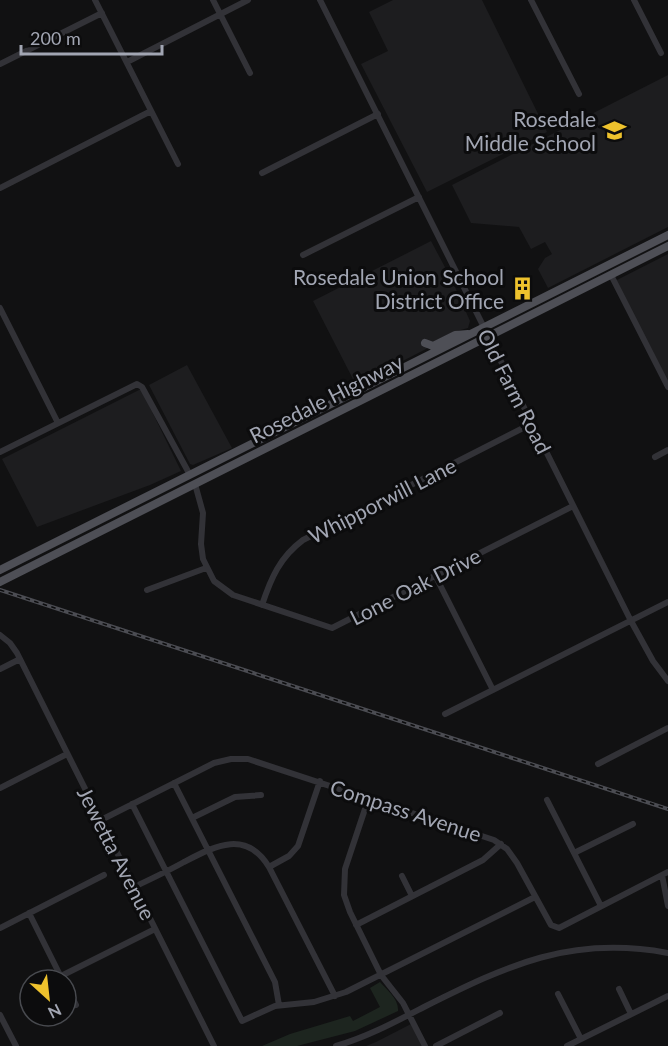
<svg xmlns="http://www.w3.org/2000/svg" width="668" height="1046" font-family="Lato,sans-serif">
	<rect width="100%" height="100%" fill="#111112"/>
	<path fill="#1d1d1f" d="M393 0H482L547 132 427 192 361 64 388 51 369 12Z
		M668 75V227L548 288 538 269 545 258 552 254 545 242 531 249 519 227 471 223 452 185Z
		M431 241 447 271 445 277 450 284 455 287 470 321 468 328 453 332 434 342 426 349 356 385 313 301Z
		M668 254V386L615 281Z
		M187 365 232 448 193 465 190 464 149 385Z
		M141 389 181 471 150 485 37 527 2 459Z
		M411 1024 423 1046H366L376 1042Z"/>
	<path fill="#1d251f" d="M380 982C387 990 399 999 398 1011L355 1031 297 1046H262L290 1034 350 1016 353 1021 380 1007 370 988Z"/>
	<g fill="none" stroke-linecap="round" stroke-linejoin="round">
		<path stroke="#323237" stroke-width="6" d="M95 0 178 164
			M213 0 250 73
			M320 0 631 621 653 661 668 681
			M531 0 579 94
			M634 0 661 53
			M127 62 248 0
			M0 64 102 13
			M262 173 378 114
			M0 188 151 111
			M303 255 419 197
			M611 275 668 387
			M0 308 58 423
			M0 452 137 384 142 387 190 475
			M655 457 668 450
			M195 484 203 513 201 544 203 559 214 581 233 595 332 628 573 506
			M435 575 493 690
			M147 590 206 568
			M262 605C271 578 280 557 303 540L531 424
			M0 635 10 643 17 653 214 1046
			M0 669 20 659
			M445 714 668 602
			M598 764 668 728
			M174 783 275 982 279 1005
			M0 788 67 754
			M369 797 345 869 344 895 350 912 381 975 403 1003 425 1046
			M547 800 601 906
			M132 804 242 1021 275 1006 314 1002 346 992 535 897
			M192 818 235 797 261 795
			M101 820 214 763 231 759H248L494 840 507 849 517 863 551 925 559 928 668 872
			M574 853 633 824
			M269 867 289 856 298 846 320 781
			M662 875 668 906
			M402 876 412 896
			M134 887C151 879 168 871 184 862 215 846 246 829 269 867L335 996
			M29 913 62 979
			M356 925 483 860 501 844
			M0 928 104 875
			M61 976 155 929
			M66 986 76 1005
			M619 989 631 1014
			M558 994 581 1039
			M0 1015 16 1046
			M336 1046C367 1037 395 1022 424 1007 508 965 571 935 668 953
			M436 1046 500 1013
			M567 1046 668 996"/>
		<path stroke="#4e4f56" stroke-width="8" d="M425 343 433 346 455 335 468 334
			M0 570 668 235
			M0 582 668 246"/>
		<defs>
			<path id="rail" d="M0 590 668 809"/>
		</defs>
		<use href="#rail" stroke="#4b4c52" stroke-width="4"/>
		<use href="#rail" stroke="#0c0c0d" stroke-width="1.5" stroke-dasharray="4.5" stroke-linecap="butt"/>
	</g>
	<defs>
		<symbol id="school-bare" viewBox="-9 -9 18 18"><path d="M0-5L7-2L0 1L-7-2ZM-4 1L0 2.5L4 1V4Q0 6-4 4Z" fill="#eec22d" stroke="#0c0c0d" stroke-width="2.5" paint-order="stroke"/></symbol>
		<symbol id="building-bare" viewBox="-9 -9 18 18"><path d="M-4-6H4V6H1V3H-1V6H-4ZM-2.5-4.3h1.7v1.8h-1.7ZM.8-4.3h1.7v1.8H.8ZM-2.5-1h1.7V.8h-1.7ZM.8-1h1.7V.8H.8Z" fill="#eec22d" stroke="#0c0c0d" stroke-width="2.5" paint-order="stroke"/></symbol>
	</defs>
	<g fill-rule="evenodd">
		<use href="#school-bare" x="598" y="114" width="33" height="33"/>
		<use href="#building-bare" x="506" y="272" width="33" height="33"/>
	</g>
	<g text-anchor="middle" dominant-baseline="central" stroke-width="6" stroke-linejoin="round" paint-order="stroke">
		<g font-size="21" fill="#a2a6b3" stroke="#0c0c0d" text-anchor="end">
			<text x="596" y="118">Rosedale<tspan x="596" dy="24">Middle School</tspan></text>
			<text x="504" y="276">Rosedale Union School<tspan x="504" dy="24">District Office</tspan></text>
		</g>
		<g font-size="21" fill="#a2a6b3" stroke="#0c0c0d">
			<text transform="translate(515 391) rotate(63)">Old Farm Road</text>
			<text transform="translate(326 398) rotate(-27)">Rosedale Highway</text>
			<text transform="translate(382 500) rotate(-27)">Whipporwill Lane</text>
			<text transform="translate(415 586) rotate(-27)">Lone Oak Drive</text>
			<text transform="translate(406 810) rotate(18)">Compass Avenue</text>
			<text transform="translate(117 853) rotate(63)">Jewetta Avenue</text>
		</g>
	</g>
	<g transform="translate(48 998) rotate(153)"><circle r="28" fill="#0c0c0d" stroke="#484a4f" stroke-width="1.5"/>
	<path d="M0-4.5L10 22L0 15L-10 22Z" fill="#eec22d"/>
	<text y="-9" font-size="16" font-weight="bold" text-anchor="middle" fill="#a2a6b3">N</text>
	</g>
	<path d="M21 45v9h141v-9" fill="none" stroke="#a2a6b3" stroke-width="3"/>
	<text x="30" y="45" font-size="18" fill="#a2a6b3" stroke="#0c0c0d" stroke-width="4.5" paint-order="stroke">200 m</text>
</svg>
